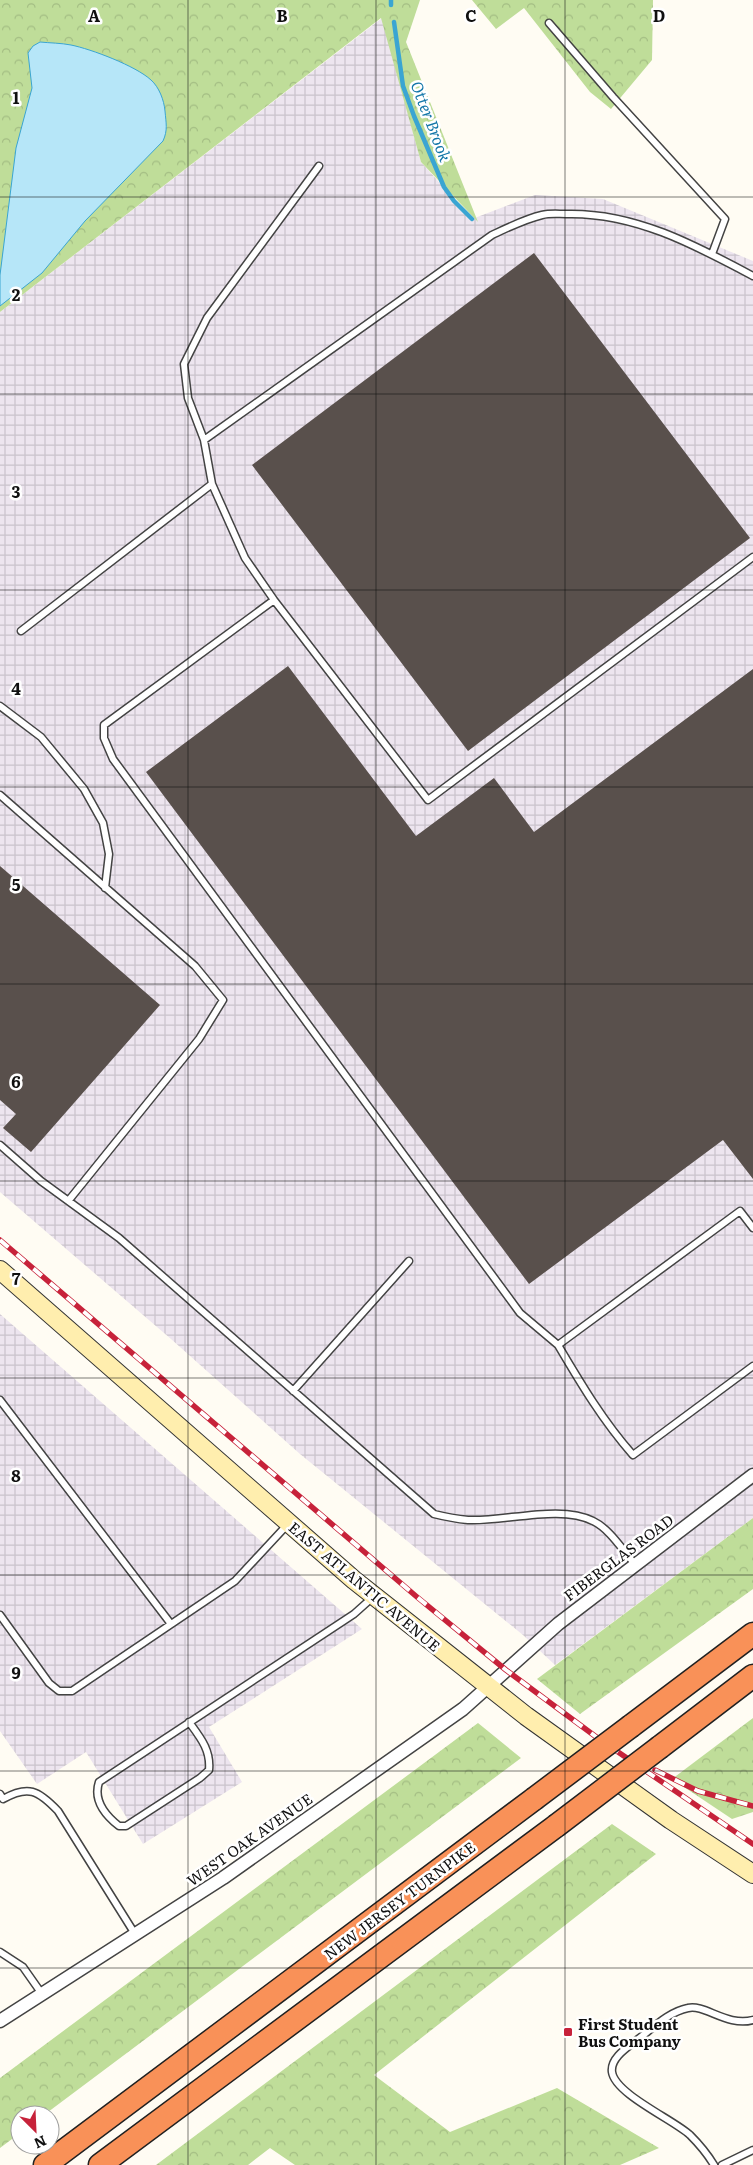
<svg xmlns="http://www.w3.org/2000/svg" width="753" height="2165" font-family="Literata,serif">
	<defs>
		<pattern id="industrial-grid" width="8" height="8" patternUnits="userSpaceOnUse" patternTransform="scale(1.25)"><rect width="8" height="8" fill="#ede5ef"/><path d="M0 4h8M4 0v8" fill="none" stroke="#cac3cc"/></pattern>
		<pattern id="forest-crowns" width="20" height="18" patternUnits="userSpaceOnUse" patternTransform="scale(1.25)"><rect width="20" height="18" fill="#bfdd99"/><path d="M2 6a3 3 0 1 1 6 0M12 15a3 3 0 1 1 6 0" fill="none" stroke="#a3bd83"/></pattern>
	</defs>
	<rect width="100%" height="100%" fill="#fffcf3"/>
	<path fill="url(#industrial-grid)" d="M382 18 421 162 472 219 535 195 603 199 753 261V1518L555 1665 523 1635 300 1454 171 1339 0 1192V312Z
		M0 1314 362 1629 209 1727 242 1782 143 1844 86 1752 37 1784 0 1731Z"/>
	<path fill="url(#forest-crowns)" d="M0 0H420L406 42 478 222 421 162 381 18 0 312Z
		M472 0H653L652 60 611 109 590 92 524 8 496 29Z
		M753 1518V1589L580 1714 537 1679Z
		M753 1718V1812L732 1819 672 1779Z
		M478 1723 521 1758 44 2115H20V2133L0 2148V2078Z
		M612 1824 656 1854 374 2075 450 2132 557 2088 659 2148 620 2165H295L270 2148 248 2165H156Z"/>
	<path fill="#b6e6f8" stroke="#3aa5d2" d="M40 42C50 43 61 43 71 45 91 49 136 66 151 80 159 87 164 100 165 111 166 123 168 130 163 141L85 221 42 273 0 306V275L16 148 32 88 28 53 33 46Z"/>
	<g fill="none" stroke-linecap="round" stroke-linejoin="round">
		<path stroke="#3aa5d2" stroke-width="4.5" d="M391 0V5
			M394 22 403 86 414 116 444 187 454 201 472 219"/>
	</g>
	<path fill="#59504c" d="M534 253 750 538 468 751 252 465Z
		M288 666 416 836 494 778 534 832 753 669V1179L723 1140 529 1284 146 772Z
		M0 866 160 1005 31 1152 3 1128 16 1114 0 1100Z"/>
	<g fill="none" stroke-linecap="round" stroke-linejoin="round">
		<defs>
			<path id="lane" d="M549 23 613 97 725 219 712 254
				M204 440 188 398 184 364 207 318 319 166
				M212 484 245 558 274 600 104 725V738L113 759 520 1313 558 1345 740 1211 753 1228
				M274 600 428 800 753 557
				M21 631 212 484 204 440 492 235C509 227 525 219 542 215 550 213 558 214 566 214 634 212 695 245 753 276
				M0 706 41 737 84 789 103 823 109 854 105 888
				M0 795 195 966 223 1000 199 1039 69 1200
				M0 1145 41 1181 119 1238 434 1514C446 1517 457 1519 468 1520 504 1522 561 1504 593 1521 610 1529 623 1551 635 1564
				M558 1345C581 1384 603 1421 633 1455L753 1366
				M293 1391 409 1261
				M0 1400 171 1624
				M0 1615 49 1683 59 1691H72L235 1581 288 1524
				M189 1722C200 1737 211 1750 209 1770L200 1778 126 1826H119C105 1815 93 1800 99 1782L354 1614 373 1597
				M0 1794 3 1799C28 1785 38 1790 58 1811L135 1934
				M0 1952 23 1967 42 1994
				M714 2165C708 2155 699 2144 690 2135 674 2120 615 2094 612 2072 610 2058 628 2047 637 2040 652 2029 668 2012 688 2008 705 2004 727 2027 753 2020
				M722 2165 753 2150"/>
			<path id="street" d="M0 2021 223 1878 463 1709 558 1624 753 1475"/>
			<path id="secondary" d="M0 1270 354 1580 526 1716 671 1820 753 1874"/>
			<path id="highway" d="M631 1726 753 1634
				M660 1747 753 1676
				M45 2165 534 1799
				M100 2165 556 1826"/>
		</defs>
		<use href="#lane" stroke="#434343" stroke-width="9"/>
		<use href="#street" stroke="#434343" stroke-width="15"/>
		<use href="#secondary" stroke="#323232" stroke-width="20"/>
		<use href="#highway" stroke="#212121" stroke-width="25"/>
		<use href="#lane" stroke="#fff" stroke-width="6"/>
		<use href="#street" stroke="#fff" stroke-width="12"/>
		<use href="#secondary" stroke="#ffeeae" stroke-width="18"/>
		<use href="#highway" stroke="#f99158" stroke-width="22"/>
		<defs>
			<path id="rail" d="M0 1240 417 1597 506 1670 599 1739 753 1844
				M655 1770 698 1791 753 1806"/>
		</defs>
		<use href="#rail" stroke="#c7223a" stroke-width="5.5"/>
		<use href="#rail" stroke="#fff" stroke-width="4" stroke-dasharray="11" stroke-linecap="butt"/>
		<defs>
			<path id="highway-bridge" d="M534 1799 631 1726
				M556 1826 660 1747"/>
		</defs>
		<use href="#highway-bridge" stroke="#212121" stroke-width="25" stroke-linecap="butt"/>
		<use href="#highway-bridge" stroke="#f99158" stroke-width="22"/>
	</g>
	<path fill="none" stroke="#101010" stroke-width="1" stroke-opacity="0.55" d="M188 0V2165M376 0V2165M565 0V2165M0 197H753M0 394H753M0 590H753M0 787H753M0 984H753M0 1181H753M0 1378H753M0 1575H753M0 1771H753M0 1968H753"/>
	<rect fill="#c7223a" stroke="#fff" stroke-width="2" x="563" y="2027" width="10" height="10" rx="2.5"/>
	<g text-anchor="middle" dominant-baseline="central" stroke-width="5" stroke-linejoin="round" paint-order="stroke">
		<g font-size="15" fill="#101010" stroke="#fff">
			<text transform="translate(618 1557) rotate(-37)">FIBERGLAS ROAD</text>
			<text transform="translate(365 1586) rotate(40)">EAST ATLANTIC AVENUE</text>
			<text transform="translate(249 1839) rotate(-35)">WEST OAK AVENUE</text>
			<text transform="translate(399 1900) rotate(-37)">NEW JERSEY TURNPIKE</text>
		</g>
		<g font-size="15" font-weight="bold" fill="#101010" stroke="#fff" text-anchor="start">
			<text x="578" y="2023">First Student<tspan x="578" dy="17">Bus Company</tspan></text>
		</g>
		<g font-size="16" font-style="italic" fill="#1376a8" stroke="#fff">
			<text transform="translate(432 121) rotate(69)">Otter Brook</text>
		</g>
	</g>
	<g font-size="16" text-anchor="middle" font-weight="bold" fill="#101010" stroke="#fff" stroke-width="5" stroke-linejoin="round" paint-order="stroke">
		<text x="94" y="22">A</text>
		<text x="282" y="22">B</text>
		<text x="471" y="22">C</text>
		<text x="659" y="22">D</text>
		<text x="16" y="104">1</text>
		<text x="16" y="301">2</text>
		<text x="16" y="498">3</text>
		<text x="16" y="695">4</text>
		<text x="16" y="891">5</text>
		<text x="16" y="1088">6</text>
		<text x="16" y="1285">7</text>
		<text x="16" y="1482">8</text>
		<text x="16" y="1679">9</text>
	</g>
	<g transform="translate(35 2130) rotate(156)"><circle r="24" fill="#ffffff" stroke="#9f9f9f"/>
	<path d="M0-4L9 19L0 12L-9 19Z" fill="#c7223a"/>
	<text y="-8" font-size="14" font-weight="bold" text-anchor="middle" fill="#101010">N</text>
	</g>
</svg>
